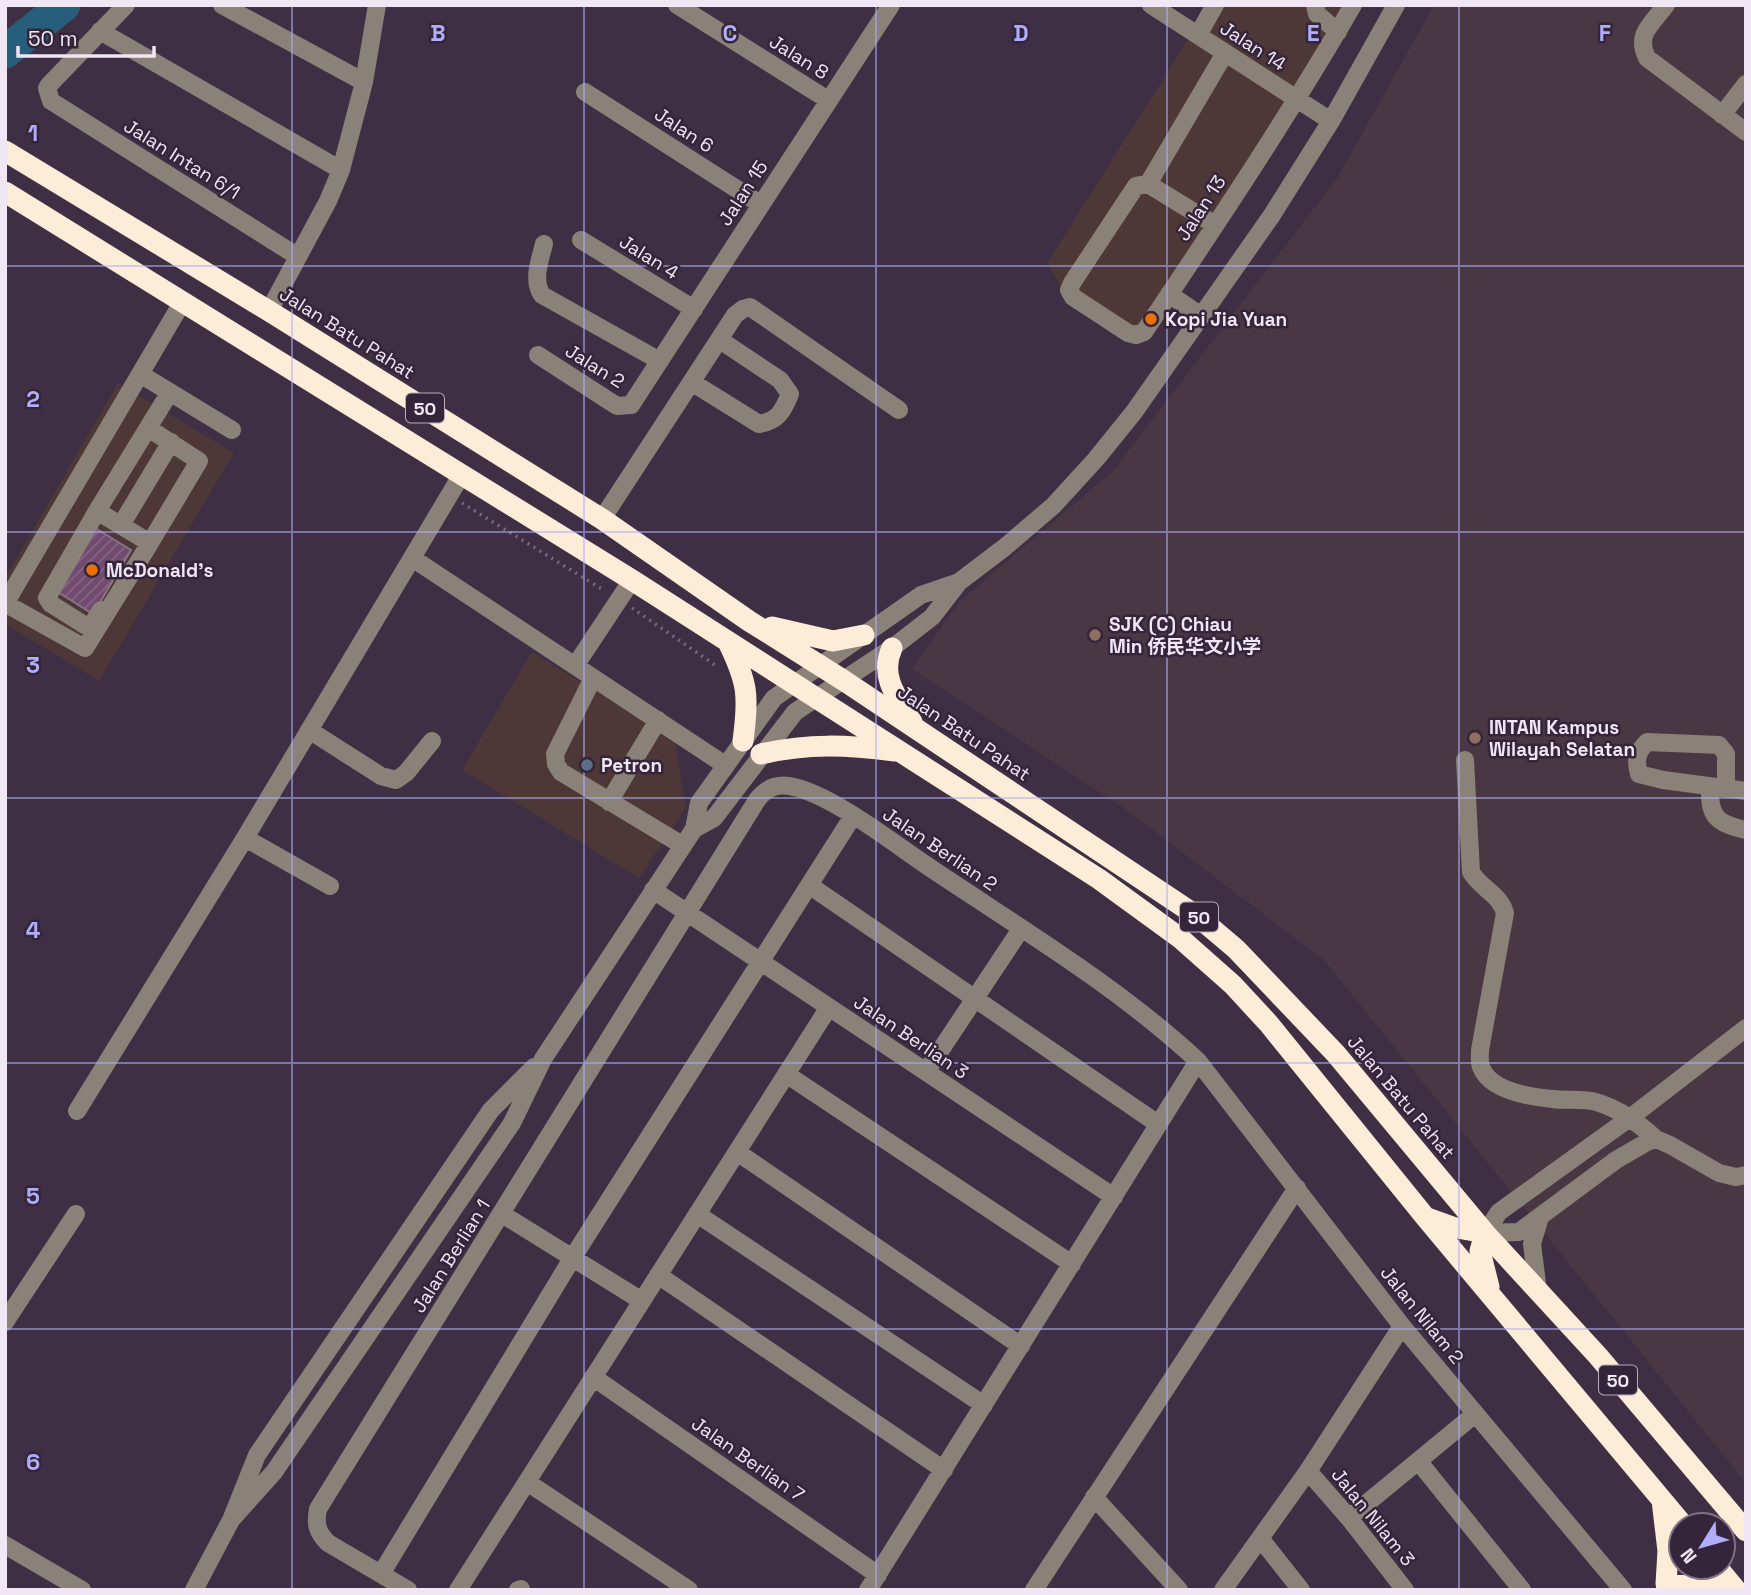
<svg xmlns="http://www.w3.org/2000/svg" width="1751" height="1595" font-family="'Space Grotesk','Noto Sans SC',sans-serif">
	<defs>
		<pattern id="building-hatch" width="6" height="6" patternUnits="userSpaceOnUse" patternTransform="scale(1.75)"><rect width="6" height="6" fill="#714a6f"/><path d="M-1 1l2-2M0 6l6-6M5 7l2-2" fill="none" stroke="#866484"/></pattern>
	</defs>
	<rect width="100%" height="100%" fill="#3f2f44"/>
	<path fill="#4d3837" d="M1210 5H1361L1150 334 1068 299 1047 263Z
		M118 383 234 453 99 681 5 624V578Z
		M532 652 674 739 686 807 639 878 462 770Z"/>
	<path fill="#493843" d="M1434 5H1746V1483L1324 960 1124 808 912 669 960 601 1113 471 1338 177Z"/>
	<g fill="none" stroke-linecap="round" stroke-linejoin="round">
		<path stroke="#275e7b" stroke-width="33" d="M5 52 64 5"/>
	</g>
	<path fill="url(#building-hatch)" stroke="#887287" stroke-width="2" d="M92 526 131 550 93 614 53 589Z"/>
	<g fill="none" stroke-linecap="round" stroke-linejoin="round">
		<path stroke="#796b7e" stroke-width="3.5" stroke-dasharray="2 5" stroke-linecap="butt" d="M462 503 605 591
			M632 608 718 667"/>
		<path stroke="#8a8278" stroke-width="18" d="M126 5 49 85 47 88 51 101 297 256
			M222 5 364 82
			M677 5 828 100
			M1151 5 1331 121
			M1315 5 1317 14 1338 32
			M1666 5C1652 24 1635 34 1647 58L1746 132
			M100 31 341 170
			M1198 35 1215 5
			M585 92 760 204
			M1722 115 1746 84
			M1148 184 1225 53
			M1215 225 1148 184 1136 186 1072 283 1069 290 1073 297 1128 333 1136 335 1144 332C1216 225 1288 117 1353 5
			M581 240 694 309
			M544 244C540 260 532 280 542 295L660 361
			M1169 294 1201 316
			M269 311 328 201 341 170 364 82 377 5
			M538 355 617 406 631 405 891 5
			M140 374 232 430
			M693 383 759 424C778 421 783 411 790 394L780 380 720 340
			M148 428 199 461 150 543 97 511 170 392
			M97 511 47 598 51 604 86 626H91L101 610
			M602 519 735 315 743 309 750 307 899 410
			M121 525 171 442
			M150 543 85 648 8 605 6 602 183 301
			M412 558 725 765
			M575 666 632 580
			M593 678 555 754 556 764 561 772 682 845
			M309 730 381 776 396 780 406 773 432 741
			M1465 760 1471 872C1481 889 1500 894 1505 913L1480 1050C1480 1055 1479 1062 1481 1067 1490 1091 1531 1097 1553 1099 1566 1101 1583 1098 1596 1102 1620 1109 1638 1123 1656 1139
			M1710 786C1709 817 1716 823 1746 830
			M1726 788V754L1719 745 1647 742C1637 752 1635 760 1639 774L1663 780 1746 791
			M609 802 658 720
			M694 829 714 818 795 712 892 648 932 617 959 582 1005 547 1053 506 1096 459 1134 412 1272 215 1331 121 1396 5
			M245 838 330 886
			M809 885 1158 1124
			M653 890 1114 1197
			M926 1072 1021 929
			M786 1074 1072 1264
			M77 1111 245 838 462 474
			M737 1152 1021 1346
			M502 1214 642 1301
			M697 1214 984 1405
			M1485 1233 1499 1212 1631 1117 1746 1028
			M1485 1233 1519 1232 1616 1160 1647 1142 1656 1139 1670 1145 1719 1173 1736 1177 1746 1175
			M658 1275 944 1470
			M1538 1291 1532 1244 1540 1217
			M5 1322 76 1214
			M593 1377 878 1575
			M1419 1462 1522 1590
			M1308 1471 1349 1518 1405 1590
			M527 1482 689 1590
			M1094 1497 1179 1590
			M1349 1518 1475 1414
			M231 1520 274 1472 512 1123 543 1059 694 829 699 803 774 698 921 595 959 582
			M1260 1538 1301 1590
			M5 1545 82 1590
			M381 1574 573 1257 853 816
			M194 1590 231 1520 257 1455 491 1110 534 1067
			M408 1590 328 1543C317 1532 315 1524 318 1509L757 800C767 787 778 783 794 787 833 796 892 842 926 865 1018 927 1116 985 1198 1061L1402 1326 1623 1590
			M458 1590 829 1007
			M518 1590 521 1589
			M868 1590 1198 1061
			M1034 1590 1297 1188
			M1223 1590 1308 1471 1402 1326"/>
		<path stroke="#fdedd8" stroke-width="21" d="M5 151 269 311 602 519 749 621 843 680 1197 916 1236 949 1336 1054 1485 1233 1598 1356 1746 1531
			M5 192 632 580 1099 879 1180 938 1233 985 1269 1024 1426 1218 1683 1525
			M772 627 833 641 864 635
			M728 642C748 683 749 696 743 741
			M892 648C879 676 897 698 912 722
			M761 754C809 743 847 745 895 751
			M1427 1218 1452 1227 1485 1233
			M1485 1233 1480 1251 1489 1287
			M1662 1500 1668 1551 1666 1584 1705 1586 1714 1590
			M1717 1567 1736 1590"/>
	</g>
	<path fill="none" stroke="#aeaefa" stroke-width="2" stroke-opacity="0.55" d="M292 5V1590M584 5V1590M876 5V1590M1167 5V1590M1459 5V1590M5 266H1746M5 532H1746M5 798H1746M5 1063H1746M5 1329H1746"/>
	<g fill="#e8710a" stroke="#34253a" stroke-width="2.5">
		<circle cx="1151" cy="319" r="7"/>
		<circle cx="92" cy="570" r="7"/>
	</g>
	<g fill="#8d6e63" stroke="#34253a" stroke-width="2.5">
		<circle cx="1095" cy="635" r="7"/>
		<circle cx="1475" cy="738" r="7"/>
	</g>
	<circle fill="#5c6f8a" stroke="#34253a" stroke-width="2.5" cx="587" cy="765" r="7"/>
	<g text-anchor="middle" dominant-baseline="central" stroke-width="5" stroke-linejoin="round" paint-order="stroke">
		<g fill="#34253a" stroke="#b8acbc" stroke-width="2">
			<rect x="406" y="393.5" width="38" height="29" rx="5"/>
			<rect x="1180" y="902.5" width="38" height="29" rx="5"/>
			<rect x="1599" y="1365.5" width="38" height="29" rx="5"/>
		</g>
		<g font-size="18" font-weight="bold" fill="#f0e6f4">
			<text x="425" y="408">50</text>
			<text x="1199" y="917">50</text>
			<text x="1618" y="1380">50</text>
		</g>
		<g font-size="19" fill="#f0e6f4" stroke="#34253a">
			<text transform="translate(1253 46) rotate(33)">Jalan 14</text>
			<text transform="translate(799 57) rotate(32)">Jalan 8</text>
			<text transform="translate(684 130) rotate(33)">Jalan 6</text>
			<text transform="translate(182 159) rotate(32)">Jalan Intan 6/1</text>
			<text transform="translate(743 193) rotate(-57)">Jalan 15</text>
			<text transform="translate(1201 208) rotate(-57)">Jalan 13</text>
			<text transform="translate(649 257) rotate(32)">Jalan 4</text>
			<text transform="translate(347 333) rotate(32)">Jalan Batu Pahat</text>
			<text transform="translate(595 366) rotate(32)">Jalan 2</text>
			<text transform="translate(964 733) rotate(34)">Jalan Batu Pahat</text>
			<text transform="translate(940 849) rotate(34)">Jalan Berlian 2</text>
			<text transform="translate(911 1037) rotate(34)">Jalan Berlian 3</text>
			<text transform="translate(1401 1097) rotate(50)">Jalan Batu Pahat</text>
			<text transform="translate(451 1256) rotate(-58)">Jalan Berlian 1</text>
			<text transform="translate(1422 1315) rotate(51)">Jalan Nilam 2</text>
			<text transform="translate(748 1459) rotate(35)">Jalan Berlian 7</text>
			<text transform="translate(1373 1517) rotate(51)">Jalan Nilam 3</text>
		</g>
		<g font-size="19" font-weight="bold" fill="#f0e6f4" stroke="#34253a" text-anchor="start">
			<text x="1165" y="319">Kopi Jia Yuan</text>
			<text x="106" y="570">McDonald's</text>
			<text x="1109" y="624">SJK (C) Chiau<tspan x="1109" dy="22">Min 侨民华文小学</tspan></text>
			<text x="1489" y="727">INTAN Kampus<tspan x="1489" dy="22">Wilayah Selatan</tspan></text>
			<text x="601" y="765">Petron</text>
		</g>
	</g>
	<g font-size="23" text-anchor="middle" font-weight="bold" fill="#aeaefa" stroke="#34253a" stroke-width="5" stroke-linejoin="round" paint-order="stroke">
		<text x="438" y="41">B</text>
		<text x="730" y="41">C</text>
		<text x="1021" y="41">D</text>
		<text x="1313" y="41">E</text>
		<text x="1605" y="41">F</text>
		<text x="33" y="141">1</text>
		<text x="33" y="407">2</text>
		<text x="33" y="673">3</text>
		<text x="33" y="938">4</text>
		<text x="33" y="1204">5</text>
		<text x="33" y="1470">6</text>
	</g>
	<rect width="1751" height="1595" fill="none" stroke="#f0e6f4" stroke-width="14"/>
	<g transform="translate(1702 1546) rotate(233)"><circle r="33" fill="#34253a" stroke="#7f7284" stroke-width="2"/>
	<path d="M0-5L12 26L0 18L-12 26Z" fill="#aeaefa"/>
	<text y="-10" font-size="19" font-weight="bold" text-anchor="middle" fill="#f0e6f4">N</text>
	</g>
	<path d="M18 46v10h136v-10" fill="none" stroke="#f0e6f4" stroke-width="3.5"/>
	<text x="28" y="46" font-size="21" fill="#f0e6f4" stroke="#34253a" stroke-width="5" paint-order="stroke">50 m</text>
</svg>
